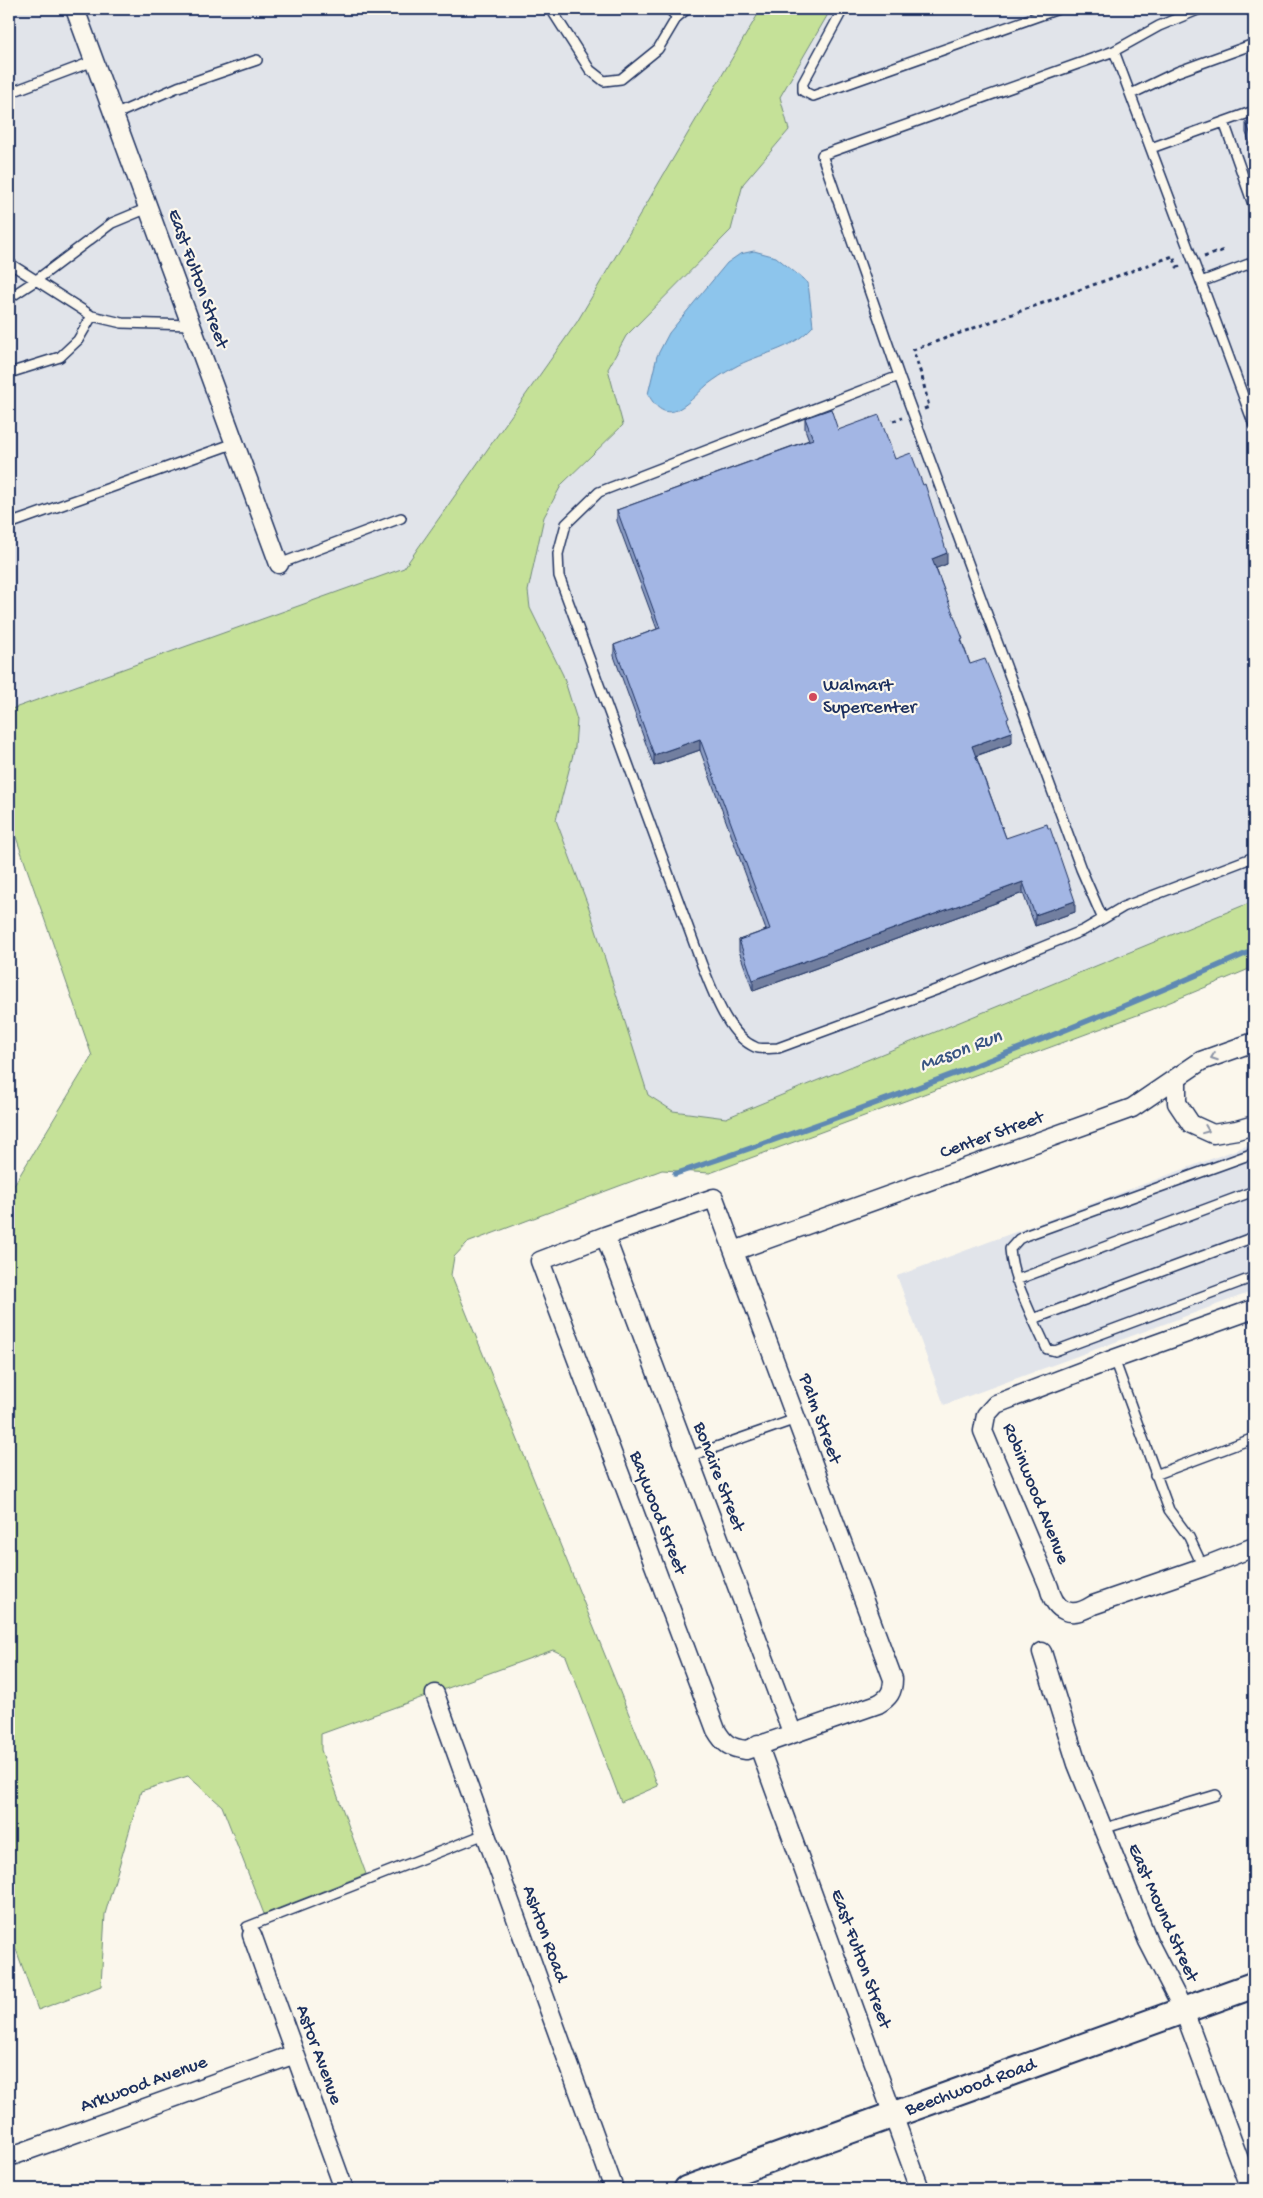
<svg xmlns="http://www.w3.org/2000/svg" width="1263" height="2198" font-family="'Gochi Hand',sans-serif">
	<rect width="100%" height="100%" fill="#fbf7ec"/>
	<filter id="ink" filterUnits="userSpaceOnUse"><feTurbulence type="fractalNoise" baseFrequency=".02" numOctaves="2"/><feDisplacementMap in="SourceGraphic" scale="10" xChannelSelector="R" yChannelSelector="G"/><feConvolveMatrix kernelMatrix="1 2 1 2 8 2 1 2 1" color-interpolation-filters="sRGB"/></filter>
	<g filter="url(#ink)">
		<path fill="#e1e4ea" d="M9 9H761L577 322 404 568 9 710Z
			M831 9H1254V901L726 1118 673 1111 648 1095 589 908 556 820 575 747 563 675 530 608 528 591 544 517 562 484 623 425 608 370 626 336 731 230 743 184 789 130 780 97Z
			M1254 1143V1291L944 1405 897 1276Z"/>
		<path fill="#c5e198" stroke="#70887b" d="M761 9H831L780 97 789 130 743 184 731 230 626 336 608 369 623 425 562 484 544 517 528 591 530 608 563 675 577 720 575 747 556 820 589 908 648 1095 673 1111 726 1118 1254 901V967L1151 1010 710 1173 662 1170 467 1243 454 1257 451 1275 658 1786 621 1802 566 1656 553 1650 321 1734V1750L366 1874 264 1914 222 1806 188 1776 141 1791 105 1914 101 1986 38 2010 9 1930V1193L92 1056 9 817V710L404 568 577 322Z"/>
		<path fill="#8dc5ec" stroke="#5f89b3" d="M754 251 776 257 808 283 813 326C790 352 761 352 733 368 724 373 715 379 707 385 698 393 686 407 674 411 661 415 653 403 648 394L657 356 669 333 727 263 740 254Z"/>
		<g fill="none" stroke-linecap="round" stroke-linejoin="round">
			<path stroke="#5f89b3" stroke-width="5.5" d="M675 1174C871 1108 1065 1034 1254 950"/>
			<defs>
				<path id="lane" d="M551 9 590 70 604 81 621 79 658 49 677 17 687 9
					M669 9 677 17
					M843 9 803 83V91L813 96 1058 9
					M1114 51 1159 26 1200 9
					M9 93 94 61
					M1131 94 1177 72 1254 44
					M114 115 178 87 257 60
					M1224 122 1254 207
					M1151 148 1254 111
					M1254 262 1201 282 1114 51 822 155 899 376 599 492 566 524 558 554 559 576 702 965C713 991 727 1035 755 1047 761 1050 772 1048 778 1048L944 987 1084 930 1123 907 1254 857
					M9 263 92 316 122 323 191 325
					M1201 282 1254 425
					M9 298 35 281 112 223 148 208
					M9 373 60 357 78 340 92 316
					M899 376 1081 869 1102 917
					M9 524 235 443
					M279 564 401 518
					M1254 1153 1027 1235 1019 1239 1010 1249C1012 1274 1023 1296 1033 1319L1254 1237
					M1016 1280 1254 1191
					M1033 1319 1047 1349 1055 1351 1254 1277
					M1114 1359 1169 1510 1189 1537 1203 1567
					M688 1457 796 1419
					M1155 1475 1254 1438
					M1102 1829 1216 1795
					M247 1927 485 1834"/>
				<path id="street" d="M75 9 279 564
					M1177 1078V1103L1191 1124 1213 1134 1237 1130 1254 1125
					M714 1198 893 1679C893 1692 889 1698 878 1704L746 1750C730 1748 724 1744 716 1730L540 1261 605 1236Z
					M605 1236 792 1732
					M734 1251 1132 1108 1201 1061 1254 1042
					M1254 1309 1114 1359 996 1404 986 1415 983 1431 1049 1587C1055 1612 1071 1619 1093 1605L1203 1567 1254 1547
					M1042 1652 1077 1764 1148 1941 1184 2011 1250 2189
					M435 1694 614 2189
					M758 1744 920 2189
					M252 1935 344 2189
					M9 2157 295 2054"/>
				<path id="secondary" d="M687 2189 1254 1985"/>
			</defs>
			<use href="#lane" stroke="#1b2f5e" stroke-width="12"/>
			<use href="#street" stroke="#1b2f5e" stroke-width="21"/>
			<use href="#secondary" stroke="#1b2f5e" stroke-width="29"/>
			<path stroke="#1b2f5e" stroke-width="3" stroke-dasharray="4 4" stroke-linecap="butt" d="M1204 257 1224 250
				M924 409 929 407 922 377 913 350 1173 256 1177 267 1181 266
				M893 421 902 418"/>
			<use href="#lane" stroke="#fbf7ec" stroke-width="9"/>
			<use href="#street" stroke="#fbf7ec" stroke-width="18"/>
			<use href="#secondary" stroke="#fbf7ec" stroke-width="25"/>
		</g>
		<path fill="#8c9dc4" stroke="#1b2f5e" d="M1254 118V154L1246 133V122Z
			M805 418 838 430 895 459 947 564 936 568 970 664 1009 724 1012 743 976 756 1006 838 1075 912 1035 926 1023 893 753 991 739 951V940L766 930 700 750 654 766 614 656V645L657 629 617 521V510L809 440 805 429Z"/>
		<path fill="#727fa0" stroke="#1b2f5e" d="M947 553V564L932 570V559Z
			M1012 732V743L972 757V746Z
			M700 739V750L654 766V755Z
			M1023 882V893L753 991V980Z
			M1075 901V912L1035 926V915Z"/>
		<path fill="#a3b6e4" stroke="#1b2f5e" d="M1254 118V143L1246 122Z
			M831 409 838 430 879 415 895 459 911 453 923 485 925 484 947 553 932 559 963 639 961 640 970 664 985 659 1009 718 1007 719 1012 732 972 746 1006 838 1047 824 1048 828H1050L1075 901 1035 915 1023 882 753 980 739 940 770 929 700 739 654 755 614 645 660 628 617 510 813 439 805 418Z"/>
		<defs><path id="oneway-chevron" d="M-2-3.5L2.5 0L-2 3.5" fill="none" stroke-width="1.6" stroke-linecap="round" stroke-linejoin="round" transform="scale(1.25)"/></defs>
		<g stroke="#8b93a5">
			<use href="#oneway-chevron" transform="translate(1214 1057) rotate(160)"/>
			<use href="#oneway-chevron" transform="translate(1206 1130) rotate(22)"/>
		</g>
	</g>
	<circle fill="#d1495b" stroke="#fbf7ec" stroke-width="2" cx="813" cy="697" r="5"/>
	<g text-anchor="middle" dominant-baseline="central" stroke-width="4.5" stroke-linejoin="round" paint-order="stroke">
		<g font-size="19" fill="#1b2f5e" stroke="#fbf7ec">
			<text transform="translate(197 279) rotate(70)">East Fulton Street</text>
			<text transform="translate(992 1136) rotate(-20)">Center Street</text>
			<text transform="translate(819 1419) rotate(70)">Palm Street</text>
			<text transform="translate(718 1477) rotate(69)">Bonaire Street</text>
			<text transform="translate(1035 1494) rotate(68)">Robinwood Avenue</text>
			<text transform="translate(657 1513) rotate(69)">Baywood Street</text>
			<text transform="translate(1162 1913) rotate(66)">East Mound Street</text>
			<text transform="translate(544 1934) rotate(70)">Ashton Road</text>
			<text transform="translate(860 1959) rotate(70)">East Fulton Street</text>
			<text transform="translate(318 2055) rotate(70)">Astor Avenue</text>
			<text transform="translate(144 2085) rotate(-20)">Arkwood Avenue</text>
			<text transform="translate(971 2088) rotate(-20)">Beechwood Road</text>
		</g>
		<g font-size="19" fill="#1b2f5e" stroke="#fbf7ec" text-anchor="start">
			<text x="823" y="686">Walmart<tspan x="823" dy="22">Supercenter</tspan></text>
		</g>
		<g font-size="20" font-style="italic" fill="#385482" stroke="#fbf7ec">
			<text transform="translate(961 1052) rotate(-21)">Mason Run</text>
		</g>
	</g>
	<rect width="1263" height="2198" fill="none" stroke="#fbf7ec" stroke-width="30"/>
	<rect x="15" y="15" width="1233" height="2168" fill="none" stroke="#1b2f5e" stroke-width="2" filter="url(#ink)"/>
</svg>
